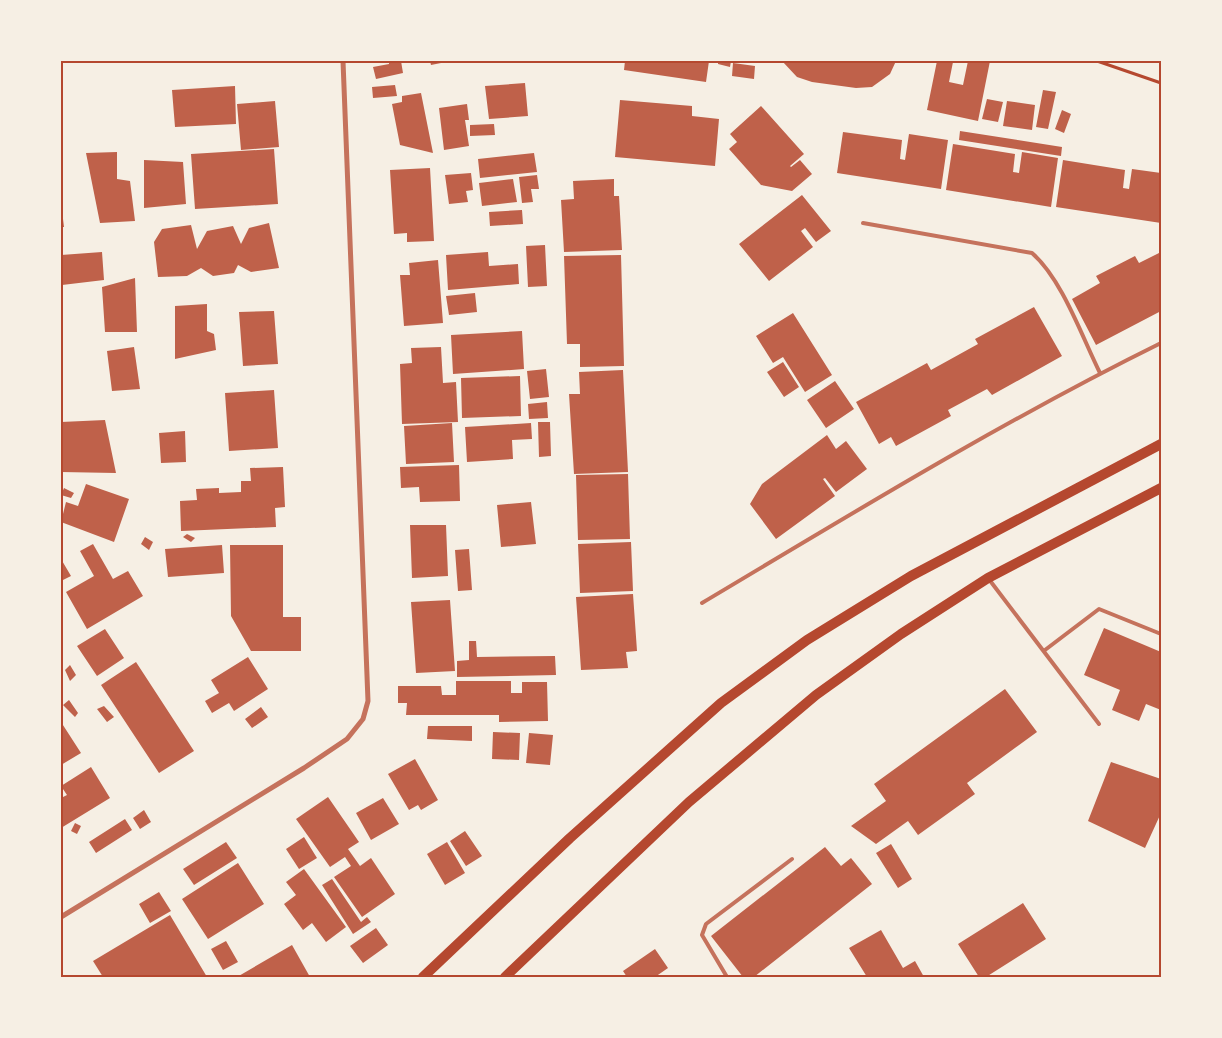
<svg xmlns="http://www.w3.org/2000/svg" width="1222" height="1038" font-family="'Sofia Sans Condensed',sans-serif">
	<rect width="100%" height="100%" fill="#f6efe4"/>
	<path fill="#bf614a" d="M389 61H401L403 73 376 79 373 67 389 64Z
		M430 61H446V62L431 65Z
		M625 61H709L706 82 624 70Z
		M718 61H731L730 67 718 64Z
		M782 61H896L890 74 872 87 856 88 812 82 797 77Z
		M937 61 953 62 949 82 963 85 968 61H990L978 121 927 110Z
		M733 63 755 66 754 79 732 76Z
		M525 83 528 116 489 119 485 86Z
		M395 85 397 96 373 98 372 87Z
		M235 86 236 124 175 127 172 90Z
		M1043 90 1056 92 1048 129 1036 127Z
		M421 93 433 153 400 145 392 104 402 102V96Z
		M987 99 1003 102 998 122 982 119Z
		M620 100 692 106V116L719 119 715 166 615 157Z
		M275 101 279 147 241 150 237 104Z
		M1007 101 1035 105 1032 130 1003 126Z
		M467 104 469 120H465L469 146 444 150 439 108Z
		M761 106 804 154 790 166 791 167 800 160 812 174 792 191 761 185 729 149 737 142 730 134Z
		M1062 110 1071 114 1064 133 1055 129Z
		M494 124 495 135 470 136V125Z
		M960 131 1062 147 1061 156 959 140Z
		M843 132 902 140 900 159 905 160 909 134 948 140 941 189 837 173Z
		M953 144 1015 154 1013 172 1019 173 1022 152 1058 158 1051 207 946 190Z
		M274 149 278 204 195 209 191 154Z
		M117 152V179L130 181 135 221 100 223 86 153Z
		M534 153 537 172 480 178 478 159Z
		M144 160 183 162 186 204 144 208Z
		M1063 160 1125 170 1123 188 1129 189 1132 169 1161 173V223L1056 207Z
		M430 168 434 241 407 242V233L394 234 390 170Z
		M471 173 473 190 466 191 468 202 449 204 445 175Z
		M537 175 539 189H531L533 202 522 203 519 177Z
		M513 179 517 202 482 206 479 183Z
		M614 179V196H619L622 250 564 252 561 200 574 199 573 181Z
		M802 195 831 231 816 242 805 228 801 231 813 247 769 281 739 244Z
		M61 203 64 227H61Z
		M522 210 523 224 490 226 489 212Z
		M269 223 279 268 251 272 238 265 234 273 213 276 201 268 187 276 158 277 154 242 162 229 191 225 197 249 207 231 233 226 241 244 249 228Z
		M545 245 547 286 528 287 526 246Z
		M102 252 104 280 62 285 61 255Z
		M488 252 489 266 518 264 519 284 448 290 446 255Z
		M1159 253 1161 257V311L1096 345 1072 299 1100 283 1096 276 1135 256 1139 263Z
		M621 255 624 366 580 367V344H567L564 256Z
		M438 260 443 323 404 326 400 275H410L409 263Z
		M135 278 137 332H105L102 287Z
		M475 293 477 312 449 315 446 296Z
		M207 304V331L214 334 216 350 175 359V306Z
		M1034 307 1062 356 992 395 987 389 948 410 951 416 896 446 891 437 879 444 856 402 927 363 931 370 978 344 975 339Z
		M274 311 278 364 243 366 239 312Z
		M793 313 832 375 805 392 783 357 773 363 756 336Z
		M522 331 524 369 453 374 451 335Z
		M134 347 140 389 112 391 107 351Z
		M441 347 443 383 456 382 458 422 402 424 400 364 412 363 411 348Z
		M783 362 799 387 784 397 767 372Z
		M546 369 549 397 530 399 527 371Z
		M623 370 628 472 574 474 569 394H580L579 372Z
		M520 376 521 416 462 418 461 378Z
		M835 381 854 409 826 428 807 400Z
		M274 390 278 448 229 451 225 393Z
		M547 402 548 418 529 419 528 404Z
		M105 420 116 473 61 472V422Z
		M538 422H550L551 456 539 457Z
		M452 423 454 462 406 464 404 426Z
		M531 423 532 439 512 440 513 459 467 462 465 427Z
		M185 431 186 462 161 463 159 433Z
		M827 435 836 449 846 441 867 469 836 492 825 478 823 479 835 496 776 539 750 504 762 484Z
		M459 465 460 501 420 502 419 487 401 488 400 467Z
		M283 467 285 507 275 508 276 527 181 531 180 501 197 500 196 489 219 488V493L241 492V481H251L250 468Z
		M628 474 630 539 578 540 576 475Z
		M86 484 129 499 114 542 61 522 66 502 78 506Z
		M64 488 74 493 71 498 61 495Z
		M531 502 536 544 501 547 497 505Z
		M410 525H446L448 576 412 578Z
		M187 534 195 538 191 542 183 537Z
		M145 537 153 542 149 550 141 544Z
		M631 542 633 591 580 593 578 544Z
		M93 544 113 579 128 571 143 596 87 629 66 592 94 576 80 551Z
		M222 545 224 573 168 577 165 549Z
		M230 545H283V617H301V651H251L231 616Z
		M469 549 472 590 458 591 455 550Z
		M61 559 71 576 61 581Z
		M633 594 637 651 626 652 628 668 581 670 576 597Z
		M450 600 455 671 416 673 411 602Z
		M1104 628 1161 652V710L1146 704 1139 721 1112 710 1120 690 1084 675Z
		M105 629 124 658 97 676 77 646Z
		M469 641H476L477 657 555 656 556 675 457 677V661L469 660Z
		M248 657 268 689 234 711 229 703 212 713 205 701 219 693 211 680Z
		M136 662 194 751 159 773 101 685Z
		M70 665 76 675 70 681 65 670Z
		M456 681H511V693H522V682H547L548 721 499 722V715H406L407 703H398V686H441L442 695H456Z
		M1005 689 1037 732 967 783 975 794 918 835 908 821 876 844 851 826 886 801 874 784Z
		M69 700 78 713 75 717 63 705Z
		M104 706 114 717 107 722 97 709Z
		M261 707 268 717 252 728 245 719Z
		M61 722 81 753 61 765Z
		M428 726H472V741L427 739Z
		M493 732 520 733 519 760 492 759Z
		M529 733 553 735 550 765 526 763Z
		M415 759 438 800 421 810 418 805 409 810 388 774Z
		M1111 762 1161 779V813L1145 848 1088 821Z
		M91 767 110 798 61 828V798L67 795 61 786Z
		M328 797 359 842 348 849 360 866 371 858 395 894 362 917 334 877 351 866 345 857 330 867 296 819Z
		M383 798 399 824 371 840 356 813Z
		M144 810 151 822 140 829 133 818Z
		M125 819 132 830 96 853 89 842Z
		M75 823 81 826 77 834 71 831Z
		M465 831 482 856 466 866 450 841Z
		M304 837 317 858 299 869 286 849Z
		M226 842 237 858 194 885 183 869Z
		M447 842 465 873 445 885 427 854Z
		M891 844 912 879 898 888 876 853Z
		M825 847 841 866 851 858 872 884 754 977H743L711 936Z
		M238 863 264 904 208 939 182 899Z
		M304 869 346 927 326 942 312 923 303 930 284 904 296 895 286 882Z
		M332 879 361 922 367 917 371 922 353 934 322 885Z
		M159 892 171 911 150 923 139 904Z
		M1023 903 1046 939 986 977H979L958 944Z
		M170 915 207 977H103L93 961Z
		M376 928 388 945 363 963 350 946Z
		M881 930 903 968 915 961 924 977H867L849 948Z
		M226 941 238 962 223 970 211 949Z
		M292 945 310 977H237Z
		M655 949 668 968 655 977H627L623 971Z"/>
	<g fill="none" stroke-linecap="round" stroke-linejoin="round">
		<path stroke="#b5482f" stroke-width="3" d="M1097 61 1161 83"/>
		<path stroke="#c5725c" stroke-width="4" d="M863 223 1032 253C1062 279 1082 337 1100 373
			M988 578 1099 724
			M702 603C853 513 1003 421 1161 343
			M1045 650 1099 609 1161 634
			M727 977 702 935 706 924 792 859"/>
		<path stroke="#c5725c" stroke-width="5" d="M61 917 304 768 347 739 363 719 368 701 343 61"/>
		<path stroke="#b5482f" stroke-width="10" d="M423 977 570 838 721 703 807 640 911 576 1161 444
			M505 977 689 802 816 695 901 634 988 578 1161 488"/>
	</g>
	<rect width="1222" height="1038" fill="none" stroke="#f6efe4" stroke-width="125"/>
	<rect x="62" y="62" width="1098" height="914" fill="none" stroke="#b5482f" stroke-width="2"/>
</svg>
